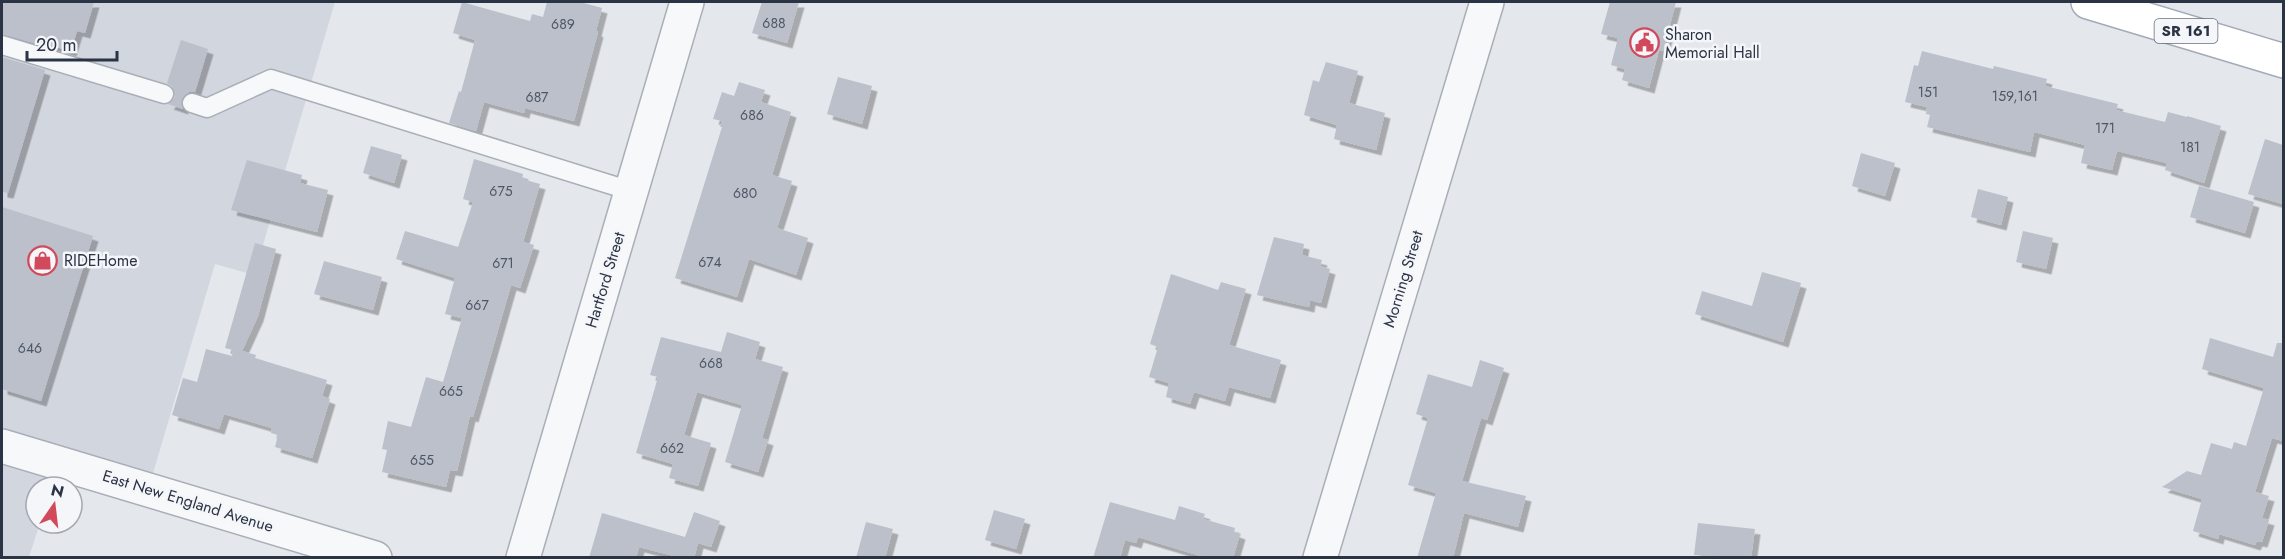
<svg xmlns="http://www.w3.org/2000/svg" width="2285" height="559" font-family="Jost,sans-serif">
	<defs>
		<filter id="shadow"><feDropShadow dx="5.5" dy="5.5" stdDeviation="0" flood-color="#0004"/></filter>
	</defs>
	<rect width="100%" height="100%" fill="#e4e7ec"/>
	<path fill="#d2d6de" d="M2 2H335L254 275 215 264 148 490 58 463 50 487H36V523H40L29 557H2Z"/>
	<path fill="#bbc0ca" filter="url(#shadow)" d="M2 2H94L85 33 77 31 71 51 52 46 51 48 2 34Z
		M462 2 530 21 532 14 543 17 547 2H580L602 8 596 31 598 32 574 121 525 108 524 113 484 102 476 131 449 123 459 91 461 92 475 40 453 33Z
		M762 2H799L787 43 752 33Z
		M1610 2H1676L1663 51 1659 50 1649 88 1622 80 1625 69 1611 65 1618 38 1601 34Z
		M181 40 208 49 195 92H189L182 99 183 109 168 104 175 97 173 87 167 83Z
		M1922 51 1993 69 1994 66 2047 79 2045 86 2118 104 2116 110 2165 122 2168 112 2187 117V116L2221 126 2204 183 2165 170 2167 163 2117 151 2112 170 2081 163 2085 145 2034 132 2030 152 1927 127 1930 115 1926 114 1927 107 1905 102 1914 65 1918 66Z
		M2 57 45 70 8 193 2 192Z
		M1326 62 1358 71 1349 103 1385 113 1376 150 1334 139 1337 125 1304 115 1313 80 1319 82Z
		M838 77 872 86 862 124 827 114Z
		M739 82 765 90 761 102 791 112 772 175 792 181 777 228 808 238 796 275 749 259 737 297 675 278 722 127H720L722 121 713 119 722 92 734 96Z
		M2265 139 2283 145V204L2248 194Z
		M371 146 402 155 394 183 363 173Z
		M1861 153 1895 163 1885 196 1852 186Z
		M474 159 523 174 522 179 540 184 523 242 534 245 520 288 511 285 473 417 470 416 457 471 450 470 446 487 382 472 387 450 382 449 388 421 411 427 426 377 443 382 462 318 445 314 455 278 396 259 405 231 458 247 473 202 463 199Z
		M247 160 302 175 300 183 328 190 317 232 231 210Z
		M2199 186 2254 202 2245 233 2190 217Z
		M1978 189 2008 197 2001 225 1971 217Z
		M2 207 93 236 41 401 2 389Z
		M2023 231 2053 238 2046 269 2016 262Z
		M1274 237 1304 244 1302 255 1322 260 1320 266 1330 269 1321 303 1310 300 1309 307 1257 295Z
		M255 243 276 249 258 316 242 351 256 355 255 358 327 380 322 396 330 399 312 458 275 447 278 435 271 433 272 428 224 414 219 429 172 415 183 378 197 382 206 349 232 356 233 350 225 348Z
		M324 261 382 277 373 310 314 294Z
		M1762 272 1801 283 1783 342 1695 314 1702 291 1752 306Z
		M1171 274 1218 290 1221 282 1246 289 1229 345 1281 360 1270 398 1229 387 1225 401 1194 392 1190 404 1166 397 1169 383 1149 377 1158 347 1150 344Z
		M727 332 760 342 755 359 783 367 762 438 768 440 758 472 725 462 742 405 697 392 684 435 711 443 698 486 669 478 673 464 636 453 658 377 650 375 661 337 721 352Z
		M2210 338 2273 357 2277 343H2283V441L2272 438 2255 492 2269 496 2262 518 2269 520 2262 542 2257 541 2255 545 2219 534 2218 539 2193 531 2202 499 2162 487 2187 471 2201 475 2211 443 2232 449 2234 442 2246 446 2264 388 2202 369Z
		M1480 360 1504 368 1487 420 1481 418 1462 481 1526 496 1518 527 1464 513 1453 558H1417L1436 493 1408 485 1428 418 1416 414 1428 374 1472 387Z
		M1110 502 1175 520 1179 506 1205 514 1203 519 1235 528 1234 532 1240 534 1233 558H1207L1138 537 1136 543 1125 540 1120 558H1093Z
		M994 510 1025 519 1016 549 985 540Z
		M694 512 720 521 711 547 698 543 694 558H682L639 547 636 558H589L602 513 685 537Z
		M866 522 893 529 885 558H856Z
		M1698 523 1755 529 1751 558 1694 555Z"/>
	<g fill="none" stroke-linecap="round" stroke-linejoin="round">
		<defs>
			<path id="lane" d="M2 45 164 94
				M192 103 207 108 271 79 631 191"/>
			<path id="street" d="M2 446 375 558
				M523 558 687 2
				M1320 558 1487 2"/>
			<path id="primary" d="M2088 2 2284 61"/>
		</defs>
		<use href="#lane" stroke="#a9aeb7" stroke-width="21"/>
		<use href="#street" stroke="#a9aeb7" stroke-width="36"/>
		<use href="#primary" stroke="#a3abb8" stroke-width="36"/>
		<use href="#lane" stroke="#f7f8fa" stroke-width="18"/>
		<use href="#street" stroke="#f7f8fa" stroke-width="33"/>
		<use href="#primary" stroke="#fff" stroke-width="33"/>
	</g>
	<defs>
		<symbol id="civic-ring" viewBox="-11 -11 22 22"><circle r="9.5" fill="#f4f6f9" stroke="#d1495b" stroke-width="1.5"/><path d="M-.6-6.5H3V-4.5H.6V-3L4-1V1h2V6H-6V1h2V-1L-.6-3ZM-1.2 2.5V6h2.4V2.5Z" fill="#d1495b"/></symbol>
		<symbol id="shop-ring" viewBox="-11 -11 22 22"><circle r="9.5" fill="#f4f6f9" stroke="#d1495b" stroke-width="1.5"/><path d="M-5-2.5h2.3a2.7 3.5 0 0 1 5.4 0H5L5.5 6h-11ZM-1.5-2.5h3a1.5 2.3 0 0 0-3 0Z" fill="#d1495b"/></symbol>
	</defs>
	<g fill-rule="evenodd">
		<use href="#civic-ring" x="1628" y="26" width="33" height="33"/>
		<use href="#shop-ring" x="26" y="244" width="33" height="33"/>
	</g>
	<g text-anchor="middle" dominant-baseline="central" stroke-width="5" stroke-linejoin="round" paint-order="stroke">
		<g font-size="14" fill="#4f5766">
			<text x="774" y="23">688</text>
			<text x="563" y="24">689</text>
			<text x="1928" y="92">151</text>
			<text x="2015" y="96">159,161</text>
			<text x="537" y="97">687</text>
			<text x="752" y="115">686</text>
			<text x="2105" y="128">171</text>
			<text x="2190" y="147">181</text>
			<text x="501" y="191">675</text>
			<text x="745" y="193">680</text>
			<text x="710" y="262">674</text>
			<text x="503" y="263">671</text>
			<text x="477" y="305">667</text>
			<text x="30" y="348">646</text>
			<text x="711" y="363">668</text>
			<text x="451" y="391">665</text>
			<text x="672" y="448">662</text>
			<text x="422" y="460">655</text>
		</g>
		<rect fill="#f4f6f9" stroke="#676e7b" stroke-width="1.5" x="2154.5" y="19" width="63" height="24" rx="4.5"/>
		<g font-size="15" font-weight="bold" fill="#2b3445">
			<text x="2186" y="31">SR 161</text>
		</g>
		<g font-size="16" fill="#2b3445" stroke="#f4f6f9" text-anchor="start">
			<text x="1665" y="34">Sharon<tspan x="1665" dy="18">Memorial Hall</tspan></text>
			<text x="64" y="260">RIDEHome</text>
		</g>
		<g font-size="16" fill="#2b3445" stroke="#f4f6f9">
			<text transform="translate(1403 279) rotate(-73)">Morning Street</text>
			<text transform="translate(605 280) rotate(-73)">Hartford Street</text>
			<text transform="translate(188 501) rotate(17)">East New England Avenue</text>
		</g>
	</g>
	<rect width="2285" height="559" fill="none" stroke="#2b3445" stroke-width="6"/>
	<g transform="translate(54 505) rotate(14)"><circle r="28" fill="#f4f6f9" stroke="#a4a8b1" stroke-width="1.5"/>
	<path d="M0-4.5L10 22L0 15L-10 22Z" fill="#d1495b"/>
	<text y="-9" font-size="16" font-weight="bold" text-anchor="middle" fill="#2b3445">N</text>
	</g>
	<path d="M27 51v9h90v-9" fill="none" stroke="#2b3445" stroke-width="3"/>
	<text x="36" y="51" font-size="18" fill="#2b3445" stroke="#f4f6f9" stroke-width="4.5" paint-order="stroke">20 m</text>
</svg>
